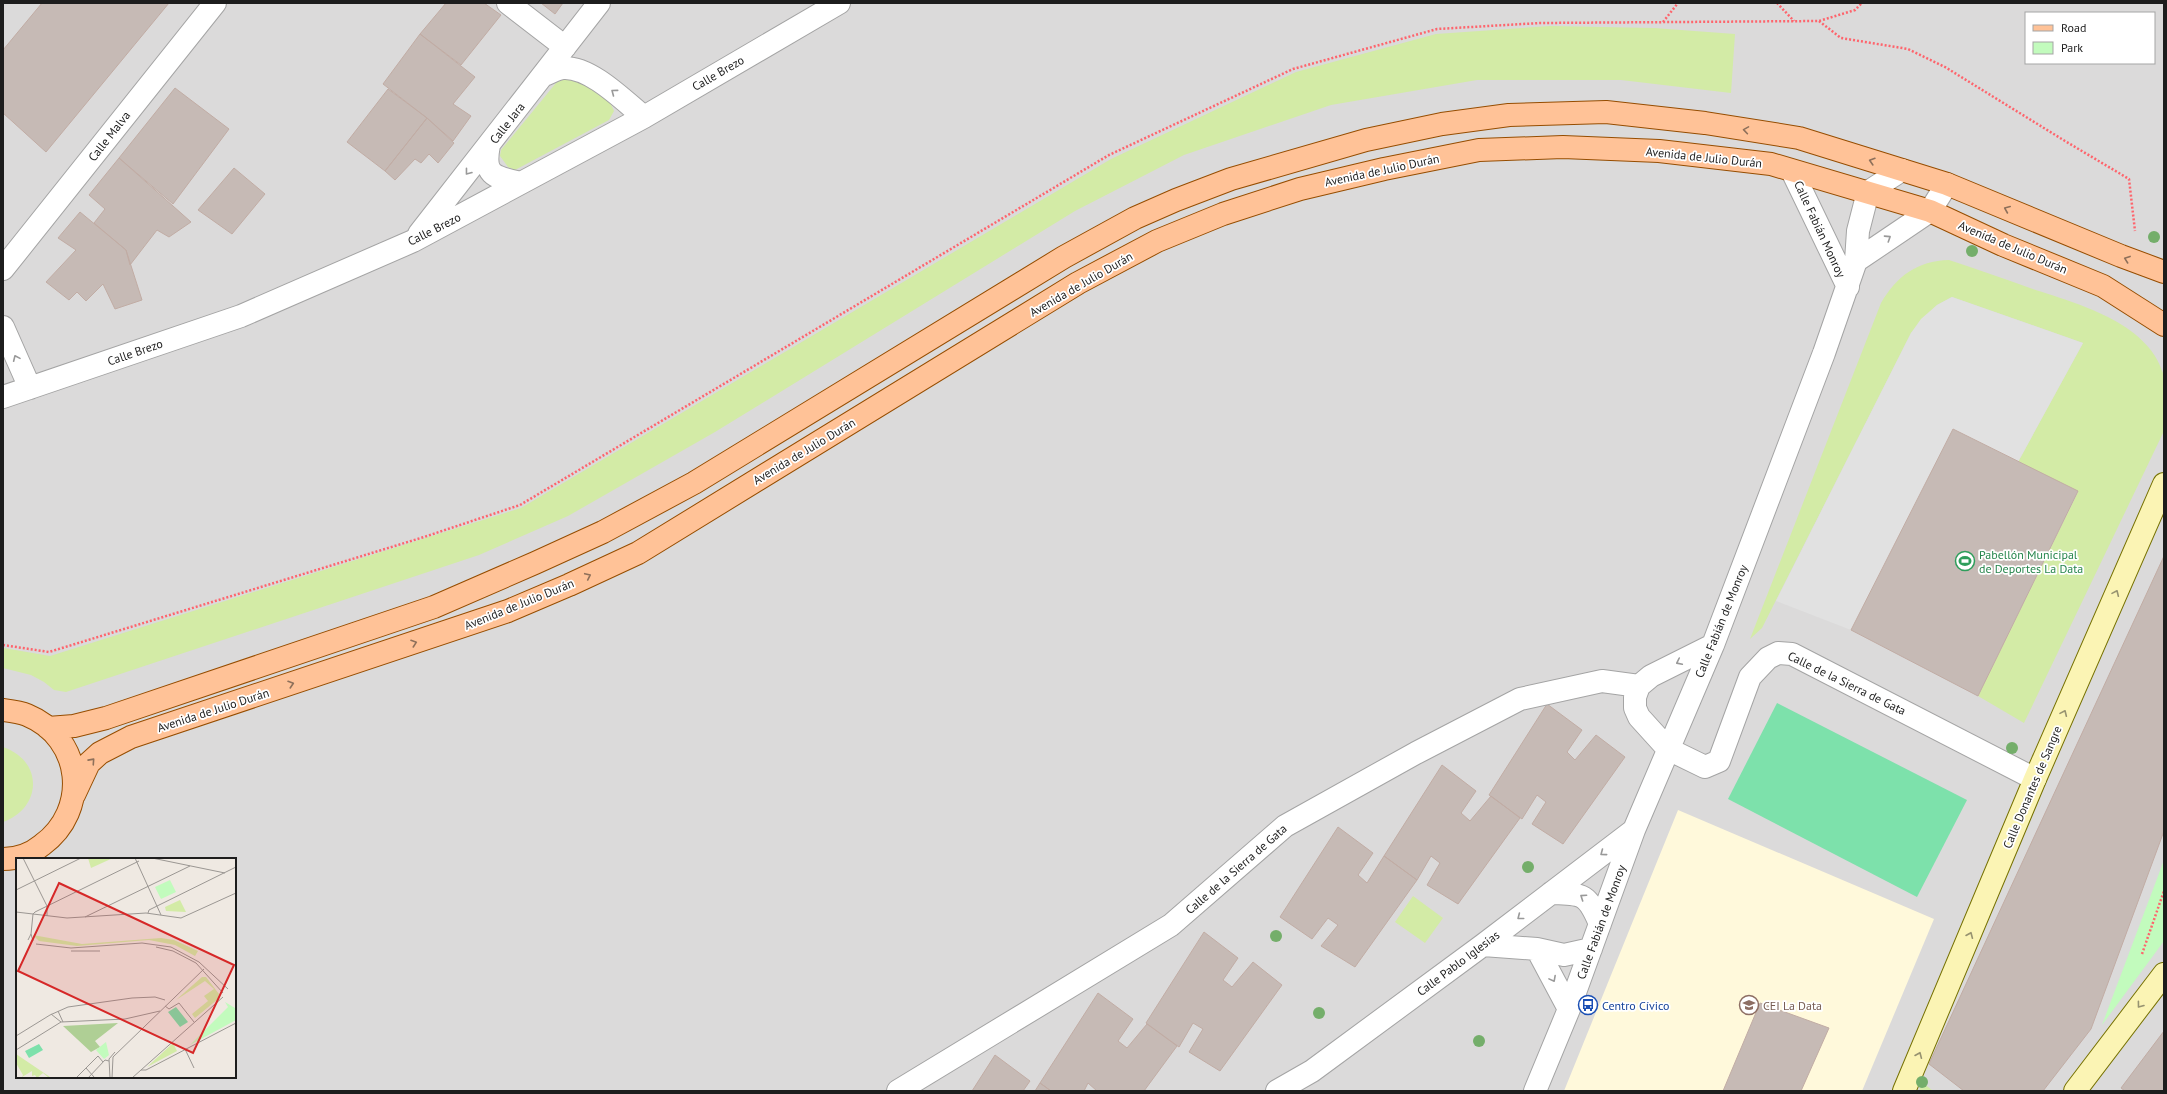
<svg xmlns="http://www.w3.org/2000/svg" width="2167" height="1094" font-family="'PT Sans',sans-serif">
	<rect width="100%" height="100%" fill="#efe9e2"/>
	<path fill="#dbdada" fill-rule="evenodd" d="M3 3H2164V1091H3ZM2026 13H2154V63H2026ZM17 859H235V1077H17Z"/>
	<path fill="#fff9db" d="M1678 810 1934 919 1862 1091H1564Z"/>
	<path fill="#d3eba6" d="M1550 26 1654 28 1735 34 1731 93 1621 80H1477L1331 105 1184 155 1075 211 715 432 568 516 479 555 66 692 54 690 44 682 31 675 3 668 4 648 50 656 521 508 1111 159 1296 72 1436 34Z
		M573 77 608 98 614 111 609 120 515 170 508 167 500 156 501 150 556 83 563 79Z
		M1949 260C1976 269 2003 278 2030 288 2075 303 2147 321 2163 373 2167 389 2164 415 2164 431L2024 723 1978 696 2078 492 2018 462 2083 343 1952 297 1937 305 1911 333 1762 628 1750 639 1881 303C1897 276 1917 261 1949 260Z
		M3 747C44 761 42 808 3 822Z
		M1413 896 1443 918 1425 943 1395 922Z
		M1922 1082 1933 1091H1919Z"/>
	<path fill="#c2fbbd" d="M2164 860V941L2102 1025Z"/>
	<path fill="#7de1ab" d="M1777 703 1967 800 1917 897 1728 799Z"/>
	<path fill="#e1e1e1" d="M1952 297 2083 343 2018 462 1851 630 1776 601 1911 333 1921 319 1937 305Z"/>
	<path fill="#c6bab5" stroke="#c1aca4" d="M42 3H169L46 152 3 113V50Z
		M446 3H484L501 15 461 65 420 34Z
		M541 3H563L555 14Z
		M420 34 475 77 453 104 471 116 453 141 427 118 383 84Z
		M175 88 229 129 173 204 119 158Z
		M388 89 427 118 385 171 347 142Z
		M427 118 454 143 438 163 429 154 421 163 415 159 395 180 385 171Z
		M119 158 191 222 169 237 157 230 130 265 126 250 94 223 105 209 89 195Z
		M234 168 265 194 232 234 198 210Z
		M80 212 126 250 142 300 115 309 103 284 86 301 77 292 69 300 46 282 76 250 58 238Z
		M1953 429 2078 491 1978 696 1851 630Z
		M2164 556V831L2091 1029 2043 1091H1964L1929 1064Z
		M1547 704 1582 730 1567 752 1575 760 1596 735 1625 757 1563 844 1532 824 1546 802 1537 795 1522 819 1489 795Z
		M1442 765 1476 791 1461 813 1470 821 1491 796 1520 818 1458 904 1427 885 1440 863 1431 856 1417 880 1384 856Z
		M1338 827 1373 853 1358 875 1367 883 1384 856 1417 880 1355 967 1321 946 1338 925 1328 918 1312 939 1280 917Z
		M1204 932 1238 958 1223 980 1232 987 1253 962 1282 985 1220 1071 1189 1052 1203 1029 1193 1023 1179 1047 1146 1023Z
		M1098 993 1133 1019 1118 1041 1127 1048 1147 1024 1177 1046 1144 1091H1097L1088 1083 1084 1091H1051L1040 1083Z
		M1760 1003 1829 1028 1801 1091H1723Z
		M2164 1031V1091H2125L2121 1088Z
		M995 1055 1030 1081 1023 1091H972Z
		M1040 1083 1051 1091H1035Z"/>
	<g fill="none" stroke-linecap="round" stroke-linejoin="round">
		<defs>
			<path id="street" d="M508 3 565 47
				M544 75C550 73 558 68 564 68 591 67 623 100 644 117
				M489 145C483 176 494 177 521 183
				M1792 171 1848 287
				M419 234 599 3
				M1856 261 1858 231 1868 192 1902 170
				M3 269 215 3
				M3 327 30 388
				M3 397 241 316 413 241 644 117 839 3
				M1713 645 1651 676 1639 686 1635 697V708L1639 717 1668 749 1705 767 1719 761 1750 677 1768 658 1778 653 1792 654 2035 779
				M1551 893C1583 894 1587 893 1600 924
				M1483 945 1537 949 1564 955 1591 949
				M1537 949 1569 1009
				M898 1091 1171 925 1285 826 1416 753 1520 699 1602 681 1639 686
				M1277 1091 1312 1071 1483 945 1634 830
				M1535 1091 1569 1009 1634 830 1713 645 1824 353 1856 261 1930 211 1947 184"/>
			<path id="secondary" d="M1904 1091 2035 779 2164 484
				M2075 1091 2164 974"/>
			<path id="primary" d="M3 710C11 711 20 712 27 715 83 738 90 810 42 845 31 854 17 859 3 859
				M48 728 74 726 106 718 434 607 535 563 603 532 694 483 1064 257 1135 218 1176 200 1231 179 1366 140 1442 124 1509 115 1606 112 1705 123 1799 138 1947 184 2121 256 2164 272
				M74 795 89 763 100 753 131 737 508 611 569 585 638 553 1078 283 1157 241 1223 214 1300 189 1384 169 1479 150 1563 147 1659 151 1771 164 1930 211 2003 245 2103 286 2164 325"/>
		</defs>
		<use href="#street" stroke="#a4a4a4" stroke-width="24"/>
		<use href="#secondary" stroke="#767101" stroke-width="24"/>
		<use href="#primary" stroke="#964d00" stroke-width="24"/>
		<path stroke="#fe646c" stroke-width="2.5" stroke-dasharray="2 2" stroke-linecap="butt" d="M1777 3 1794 21
			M1819 21 1841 38 1908 49 1945 67 2065 141 2129 179 2135 231
			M1663 22 1678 3
			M3 645 49 652 424 537 520 505 1109 155 1293 69 1437 29 1540 23 1819 21 1855 10 1862 3
			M2142 954 2164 891"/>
		<use href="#street" stroke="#fff" stroke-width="22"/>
		<use href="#secondary" stroke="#fbf4b4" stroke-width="22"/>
		<use href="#primary" stroke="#ffc297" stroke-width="22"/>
	</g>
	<g fill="#74ae6a">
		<circle cx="2154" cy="237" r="6"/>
		<circle cx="1972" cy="251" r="6"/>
		<circle cx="2012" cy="748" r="6"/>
		<circle cx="1528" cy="867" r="6"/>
		<circle cx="1276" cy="936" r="6"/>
		<circle cx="1319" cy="1013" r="6"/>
		<circle cx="1479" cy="1041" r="6"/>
		<circle cx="1922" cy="1082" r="6"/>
	</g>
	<defs><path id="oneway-chevron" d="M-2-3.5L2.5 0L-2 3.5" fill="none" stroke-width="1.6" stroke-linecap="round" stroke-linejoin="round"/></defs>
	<g stroke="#999">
		<use href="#oneway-chevron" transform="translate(614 92) rotate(-143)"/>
		<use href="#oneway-chevron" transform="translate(468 172) rotate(128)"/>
		<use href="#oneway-chevron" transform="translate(1888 238) rotate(-33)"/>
		<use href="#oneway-chevron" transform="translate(16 358) rotate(-114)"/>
		<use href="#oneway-chevron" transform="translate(1679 662) rotate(154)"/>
		<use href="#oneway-chevron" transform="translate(1603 853) rotate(143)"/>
		<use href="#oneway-chevron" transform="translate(1583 897) rotate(-146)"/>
		<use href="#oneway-chevron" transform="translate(1520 917) rotate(142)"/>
		<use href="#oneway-chevron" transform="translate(1553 979) rotate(62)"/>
	</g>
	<g stroke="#8e705a">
		<use href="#oneway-chevron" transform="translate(1746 130) rotate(-171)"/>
		<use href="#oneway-chevron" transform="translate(1872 161) rotate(-163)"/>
		<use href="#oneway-chevron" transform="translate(2007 209) rotate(-157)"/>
		<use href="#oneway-chevron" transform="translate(2127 259) rotate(-160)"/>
		<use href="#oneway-chevron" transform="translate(588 576) rotate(-25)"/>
		<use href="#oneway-chevron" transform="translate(414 643) rotate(-19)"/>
		<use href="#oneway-chevron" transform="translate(291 684) rotate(-18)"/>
		<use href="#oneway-chevron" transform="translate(92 761) rotate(-48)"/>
	</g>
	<g stroke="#979370">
		<use href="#oneway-chevron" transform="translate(2116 593) rotate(-66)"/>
		<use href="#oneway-chevron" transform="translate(2064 713) rotate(-66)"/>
		<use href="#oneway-chevron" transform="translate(1970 935) rotate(-67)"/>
		<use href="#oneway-chevron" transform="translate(2140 1005) rotate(127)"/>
		<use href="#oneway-chevron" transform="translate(1919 1055) rotate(-67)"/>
	</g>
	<defs>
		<symbol id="stadium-ring" viewBox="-11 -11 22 22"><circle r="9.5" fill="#fff" stroke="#2e9e5b" stroke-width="1.5"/><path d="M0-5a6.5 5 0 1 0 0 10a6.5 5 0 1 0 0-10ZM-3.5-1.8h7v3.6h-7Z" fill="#2e9e5b"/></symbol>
		<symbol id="bus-ring" viewBox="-11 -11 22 22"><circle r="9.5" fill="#fff" stroke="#1a4fb4" stroke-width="1.5"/><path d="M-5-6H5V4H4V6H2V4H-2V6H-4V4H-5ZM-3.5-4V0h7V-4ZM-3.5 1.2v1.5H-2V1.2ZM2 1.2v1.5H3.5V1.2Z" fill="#1a4fb4"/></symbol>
		<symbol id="school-ring" viewBox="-11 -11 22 22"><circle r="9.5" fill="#fff" stroke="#8d6e63" stroke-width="1.5"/><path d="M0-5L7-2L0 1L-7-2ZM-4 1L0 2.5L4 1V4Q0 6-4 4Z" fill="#8d6e63"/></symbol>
	</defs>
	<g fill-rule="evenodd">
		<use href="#stadium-ring" x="1954" y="550" width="22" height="22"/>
		<use href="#bus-ring" x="1577" y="994" width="22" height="22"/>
		<use href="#school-ring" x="1738" y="994" width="22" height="22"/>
	</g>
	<g text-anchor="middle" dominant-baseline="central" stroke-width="3.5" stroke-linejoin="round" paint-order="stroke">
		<g font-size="12" fill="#1d1d1d" stroke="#fff">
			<text transform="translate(718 73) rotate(-30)">Calle Brezo</text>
			<text transform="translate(507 123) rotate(-52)">Calle Jara</text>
			<text transform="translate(109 136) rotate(-52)">Calle Malva</text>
			<text transform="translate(1704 157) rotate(6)">Avenida de Julio Durán</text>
			<text transform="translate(1382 170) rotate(-12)">Avenida de Julio Durán</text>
			<text transform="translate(434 229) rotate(-27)">Calle Brezo</text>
			<text transform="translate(1820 229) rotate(65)">Calle Fabián Monroy</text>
			<text transform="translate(2013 247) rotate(23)">Avenida de Julio Durán</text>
			<text transform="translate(1081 284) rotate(-30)">Avenida de Julio Durán</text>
			<text transform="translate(135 352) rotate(-19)">Calle Brezo</text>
			<text transform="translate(804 451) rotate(-31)">Avenida de Julio Durán</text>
			<text transform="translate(519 604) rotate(-22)">Avenida de Julio Durán</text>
			<text transform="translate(1721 621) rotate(-68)">Calle Fabián de Monroy</text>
			<text transform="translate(1847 683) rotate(26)">Calle de la Sierra de Gata</text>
			<text transform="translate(213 710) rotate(-18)">Avenida de Julio Durán</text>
			<text transform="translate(2032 787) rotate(-67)">Calle Donantes de Sangre</text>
			<text transform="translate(1236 869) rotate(-41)">Calle de la Sierra de Gata</text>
			<text transform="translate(1601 922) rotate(-70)">Calle Fabián de Monroy</text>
			<text transform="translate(1458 963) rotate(-37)">Calle Pablo Iglesias</text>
		</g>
		<g font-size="12" fill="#27864d" stroke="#fff" text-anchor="start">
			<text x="1979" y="554">Pabellón Municipal<tspan x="1979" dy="14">de Deportes La Data</tspan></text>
		</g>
		<g font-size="12" fill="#164399" stroke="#fff" text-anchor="start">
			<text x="1602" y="1005">Centro Cívico</text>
		</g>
		<g font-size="12" fill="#785e54" stroke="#fff" text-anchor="start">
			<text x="1763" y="1005">CEI La Data</text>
		</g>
	</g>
	<g transform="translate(16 858)">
		<rect width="220" height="220" fill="#efe9e2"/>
		<path d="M72 0H97L75 10ZM164 42 170 54 150 53 149 49ZM17 77 66 86 145 80 158 82 182 93 179 98 159 87 133 82 61 88 23 83ZM186 119H190L203 136 202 141 179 160 176 156 192 143 188 138 198 131 189 123 160 142ZM157 185 161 193 131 209ZM0 196 34 219H38L33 220 27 215 21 220 19 217 16 218V213L6 219 7 217 0 205Z" fill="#d3eba6"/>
		<path d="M102 165 79 183 84 189 75 194 47 168Z" fill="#afcf95"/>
		<path d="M154 22 160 34 145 41 139 29ZM209 144 219 150 220 162 174 187 212 149ZM90 184 93 197 88 201 80 192Z" fill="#c2fbbd"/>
		<path d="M160 149 172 164 164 169 152 154ZM23 186 27 192 13 200 9 193Z" fill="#7de1ab"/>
		<path fill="none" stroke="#9b9793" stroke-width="1" d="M7 0 31 48V58M119 0 145 57M136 0 209 15M0 32 65 0M0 54 51 60 130 55 165 60 220 35M132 55 133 52 220 9M69 59 174 8M15 76 17 56 19 54 123 3M12 82 15 76 17 83M20 86 55 90 126 85 155 89 183 104 212 131M140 89 157 93 180 105 207 135M55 93H84M149 148 153 151 163 145 178 164M42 153 47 164M35 156 45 164M0 178 34 157 52 149 116 140 139 139 149 142M169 191 178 210M0 192 45 164 109 161 144 153M70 210 78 219M125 212H130L220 165M60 220 82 198 87 204M72 220 89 202 93 203M94 220 93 201 99 194M96 220 97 199 188 111M116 220 207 139"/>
		<path fill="#d62828" fill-opacity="0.15" stroke="#d62828" stroke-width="2" d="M43 25 218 107 177 195 2 113Z"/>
		<rect width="220" height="220" fill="none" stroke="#1d1d1d" stroke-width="2"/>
	</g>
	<rect width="2167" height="1094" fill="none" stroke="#1d1d1d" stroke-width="8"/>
	<rect x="2025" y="12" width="130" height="52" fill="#ffffff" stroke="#a5a5a5"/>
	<rect x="2033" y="25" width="20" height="6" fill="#ffc297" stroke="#a5a5a5"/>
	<text x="2061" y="32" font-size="12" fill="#1d1d1d">Road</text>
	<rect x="2033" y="42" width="20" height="12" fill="#c2fbbd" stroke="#a5a5a5"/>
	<text x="2061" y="52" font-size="12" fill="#1d1d1d">Park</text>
</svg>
